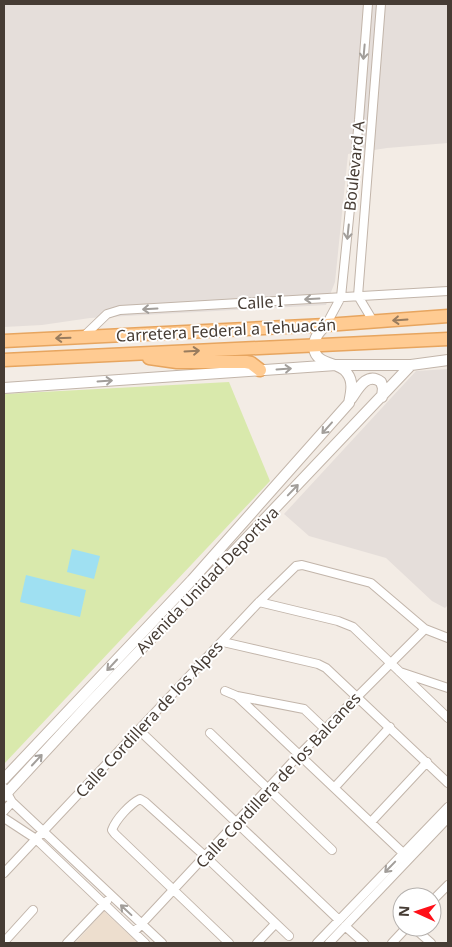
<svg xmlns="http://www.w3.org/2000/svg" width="452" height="947" font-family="'Noto Sans',sans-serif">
	<rect width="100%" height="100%" fill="#f3ece5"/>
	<path fill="#e5deda" d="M4 4H448V143L387 148 348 154 335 282 326 305 90 318 42 325 4 327Z
		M448 369V605L445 608 432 601 386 558 309 536 284 514 416 371Z"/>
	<path fill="#eddece" d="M104 911 138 943H75Z"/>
	<path fill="#d9e9ac" d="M229 382 270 481 4 764V394Z"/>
	<path fill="#9fe0f2" d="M72 549 100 556 94 579 67 572Z
		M26 575 86 590 80 617 20 602Z"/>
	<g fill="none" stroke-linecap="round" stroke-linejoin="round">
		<defs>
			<path id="minor" d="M373 321 358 296 381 4
				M326 325 341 297 359 120 368 4
				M83 337 107 314 120 310 448 291
				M259 602 338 621 353 627 448 718
				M223 642 318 664 326 668 448 783
				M400 672 448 688
				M225 691 237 696 403 853
				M237 696 304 709 325 729
				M139 730 339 920
				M210 733 332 850
				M335 787 390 727
				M4 788 12 802 162 943
				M4 811 12 802
				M4 818 36 839 145 943
				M371 822 427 762
				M4 873 259 602 296 566 302 565 371 583 425 629 448 638
				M432 901 448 885
				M345 926 364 943
				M413 927 431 943
				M134 932 299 755 425 629
				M4 942 33 910
				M67 943 107 901
				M229 943 115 834 112 830C116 819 130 804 140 799L145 802 206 857 289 936
				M257 943 275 924
				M317 943 448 807
				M329 943 448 818
				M392 943 407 927"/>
			<path id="tertiary" d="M4 388 336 365H411L448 360
				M351 399C358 389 367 371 381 382L383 388 382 397
				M4 779 192 580 349 403C351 393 354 382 347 373 339 361 316 366 314 348 313 338 320 331 326 325
				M4 796 88 705 411 365"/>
			<path id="primary" d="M4 341 326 325 448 316
				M149 358 177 362H246L251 363 260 370
				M4 360 448 339"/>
		</defs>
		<use href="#minor" stroke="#c2b5aa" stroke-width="10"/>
		<use href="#tertiary" stroke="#c2b5aa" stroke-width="12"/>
		<use href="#primary" stroke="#e7a55f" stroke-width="15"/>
		<use href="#minor" stroke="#fff" stroke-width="8"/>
		<use href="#tertiary" stroke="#fff" stroke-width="10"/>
		<use href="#primary" stroke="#ffcb92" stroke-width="12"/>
	</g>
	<defs><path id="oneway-shaft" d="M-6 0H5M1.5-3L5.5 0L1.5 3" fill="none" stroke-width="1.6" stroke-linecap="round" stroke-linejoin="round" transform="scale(1.25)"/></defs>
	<g stroke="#a29e9a">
		<use href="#oneway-shaft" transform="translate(364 52) rotate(95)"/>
		<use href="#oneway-shaft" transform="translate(348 232) rotate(96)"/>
		<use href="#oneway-shaft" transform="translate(312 299) rotate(177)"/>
		<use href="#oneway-shaft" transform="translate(150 309) rotate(177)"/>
		<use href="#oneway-shaft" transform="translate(284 369) rotate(-4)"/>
		<use href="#oneway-shaft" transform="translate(105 381) rotate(-4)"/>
		<use href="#oneway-shaft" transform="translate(327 428) rotate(132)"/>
		<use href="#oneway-shaft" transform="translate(293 490) rotate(-46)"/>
		<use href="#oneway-shaft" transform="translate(112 665) rotate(133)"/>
		<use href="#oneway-shaft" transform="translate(37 760) rotate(-47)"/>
		<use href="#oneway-shaft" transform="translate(390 867) rotate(134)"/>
		<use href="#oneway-shaft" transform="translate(126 910) rotate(-137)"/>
	</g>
	<g stroke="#997c5e">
		<use href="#oneway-shaft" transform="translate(400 320) rotate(176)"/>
		<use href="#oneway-shaft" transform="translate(63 338) rotate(178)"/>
		<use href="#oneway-shaft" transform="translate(192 351) rotate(-3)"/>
	</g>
	<g text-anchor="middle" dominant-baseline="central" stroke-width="4" stroke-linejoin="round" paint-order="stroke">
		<g font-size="16" fill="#463c34" stroke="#fff">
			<text transform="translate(354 166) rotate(-84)">Boulevard A</text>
			<text transform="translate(260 302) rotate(-3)">Calle I</text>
			<text transform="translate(226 330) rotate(-3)">Carretera Federal a Tehuacán</text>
			<text transform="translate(207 580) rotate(-46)">Avenida Unidad Deportiva</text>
			<text transform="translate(149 719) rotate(-47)">Calle Cordillera de los Alpes</text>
			<text transform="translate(278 780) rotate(-47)">Calle Cordillera de los Balcanes</text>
		</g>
	</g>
	<rect width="452" height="947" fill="none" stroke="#463c34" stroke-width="10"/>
	<g transform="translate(417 912) rotate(273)"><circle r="24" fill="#ffffff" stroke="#b5b1ae"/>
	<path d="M0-4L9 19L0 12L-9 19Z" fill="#ff1019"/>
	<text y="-8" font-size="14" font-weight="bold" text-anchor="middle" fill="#463c34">N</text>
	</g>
</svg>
